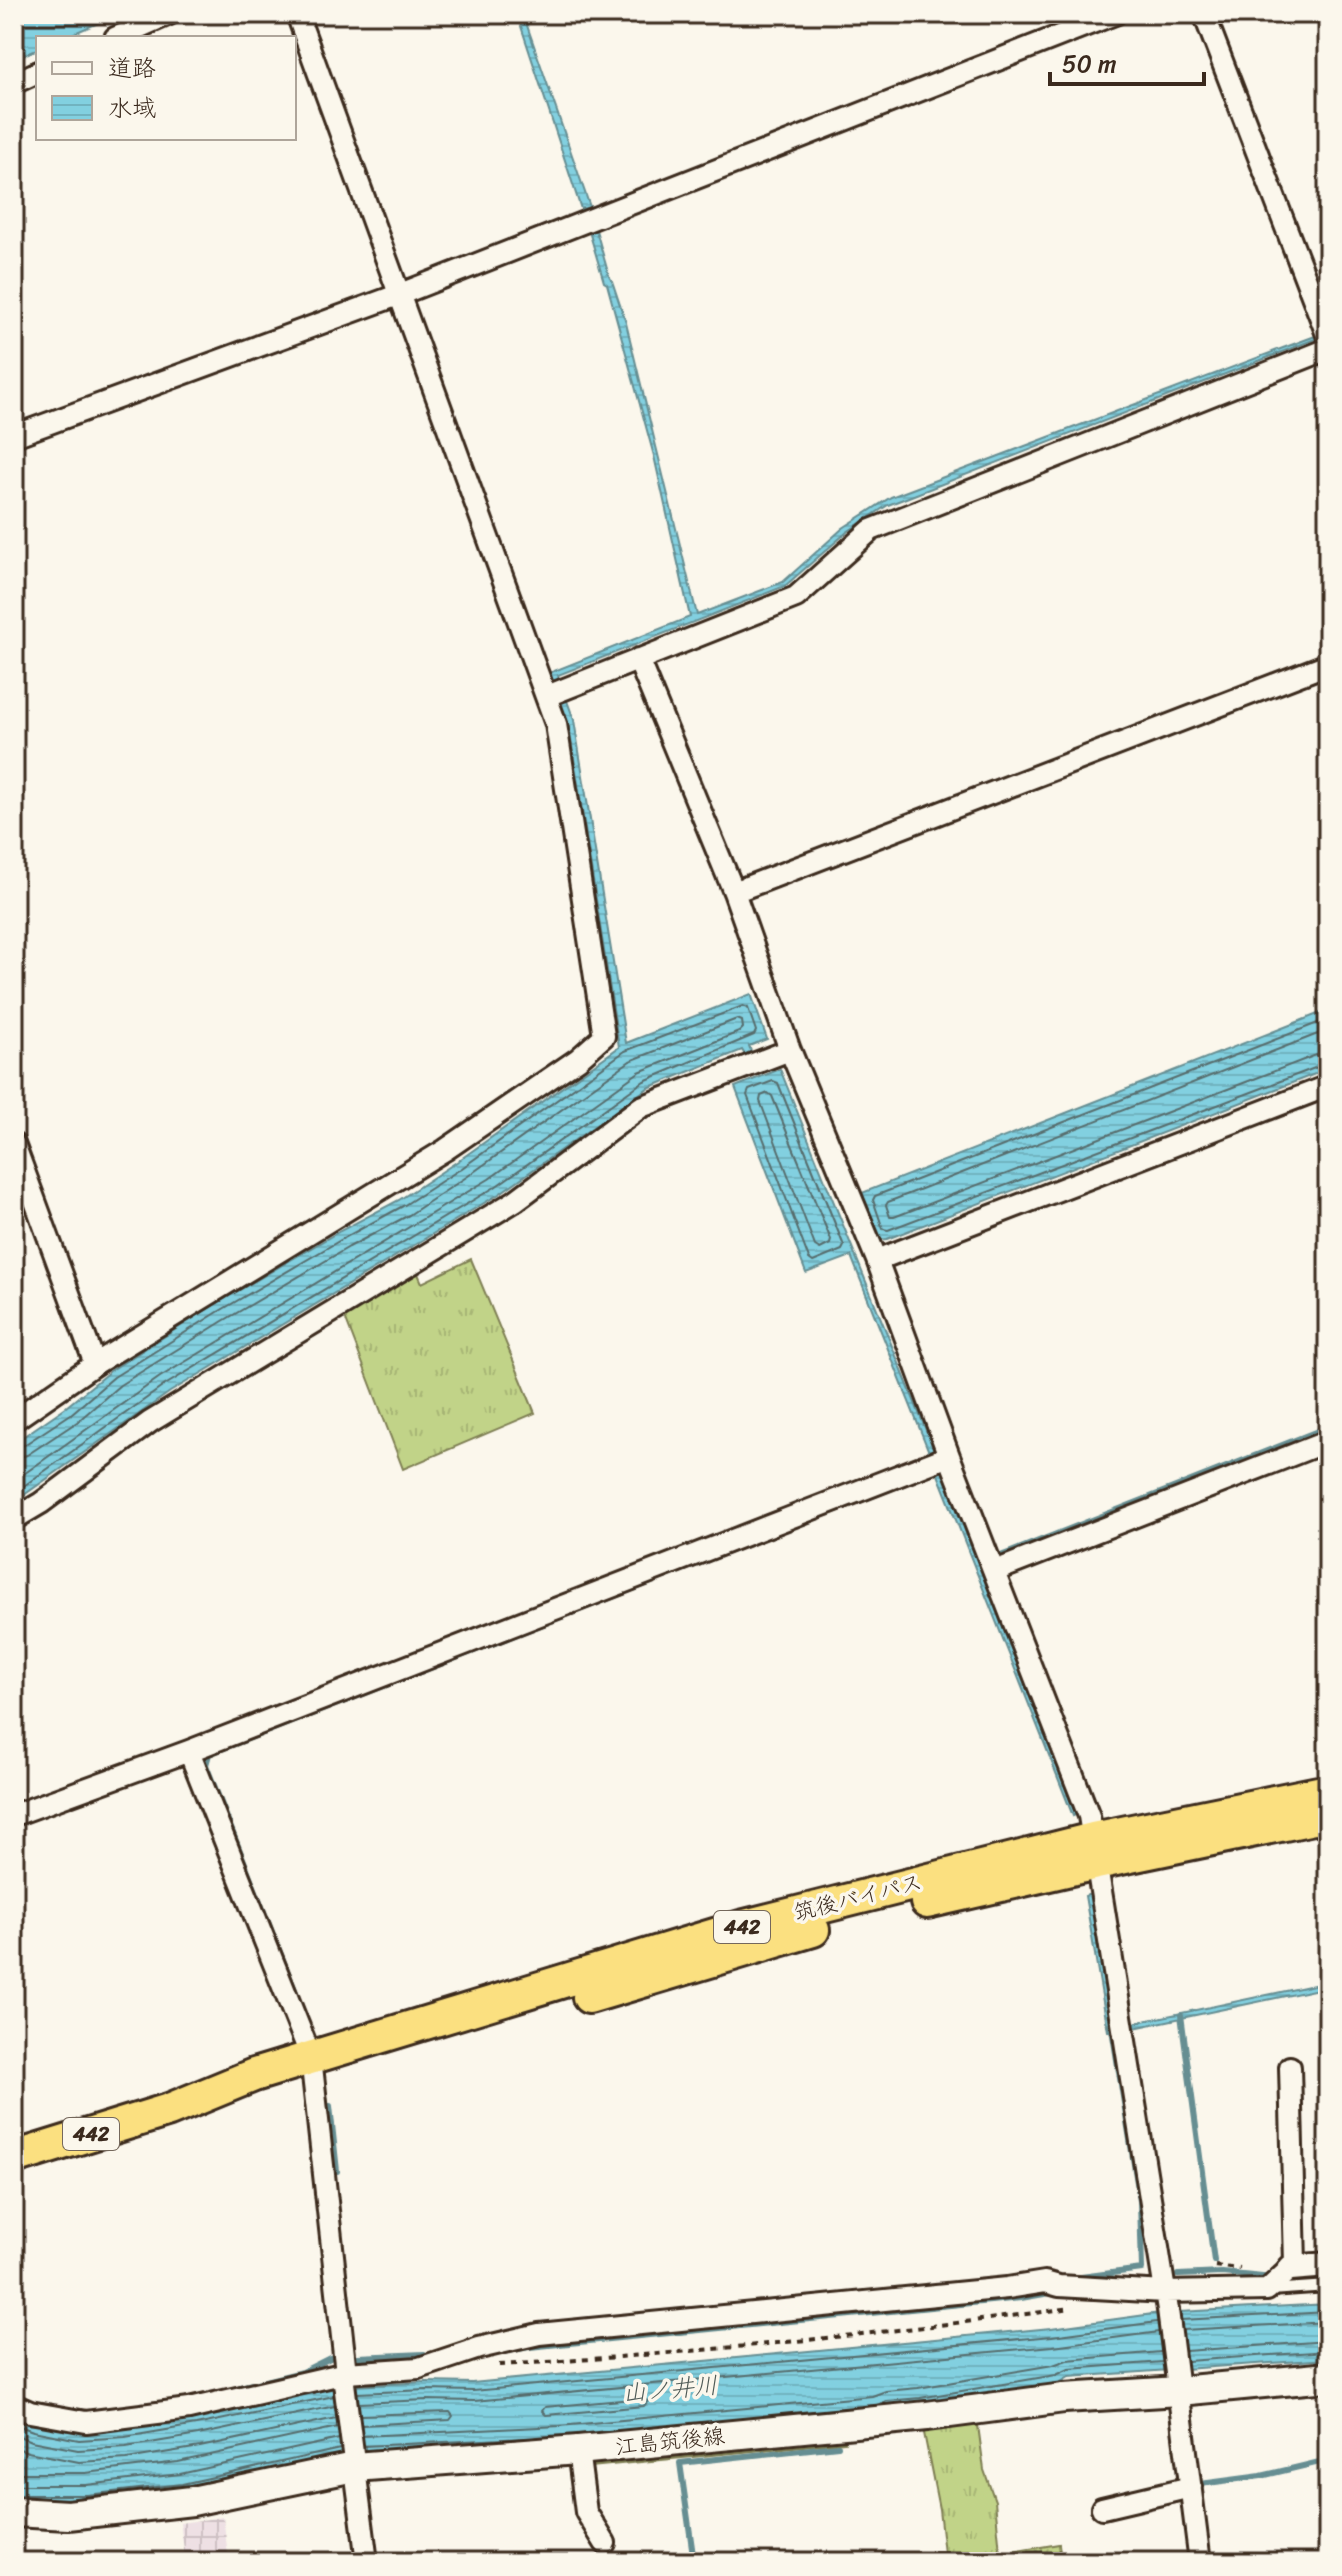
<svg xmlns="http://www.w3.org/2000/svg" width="1342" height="2576" font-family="Sriracha,'Klee One',sans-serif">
	<defs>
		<pattern id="industrial-grid" width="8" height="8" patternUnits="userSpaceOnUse" patternTransform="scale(2)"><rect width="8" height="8" fill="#eee0e4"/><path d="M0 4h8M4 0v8" fill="none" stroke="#cdc0c3"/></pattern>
		<pattern id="grass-tufts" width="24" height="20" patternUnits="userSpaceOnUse" patternTransform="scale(2)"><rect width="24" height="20" fill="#c1d388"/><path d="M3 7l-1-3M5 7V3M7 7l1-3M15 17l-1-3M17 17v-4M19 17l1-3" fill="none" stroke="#a7b575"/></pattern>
		<pattern id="water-rules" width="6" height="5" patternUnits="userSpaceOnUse" patternTransform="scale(2)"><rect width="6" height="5" fill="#82d0e0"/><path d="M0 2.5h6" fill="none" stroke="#71b3c0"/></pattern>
	</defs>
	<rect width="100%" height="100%" fill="#fbf7ec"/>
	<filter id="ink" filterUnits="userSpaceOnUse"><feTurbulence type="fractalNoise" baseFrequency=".0125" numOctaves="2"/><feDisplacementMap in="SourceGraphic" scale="16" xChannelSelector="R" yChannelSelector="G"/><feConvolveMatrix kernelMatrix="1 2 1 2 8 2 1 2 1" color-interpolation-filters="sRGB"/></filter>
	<g filter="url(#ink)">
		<path fill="url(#industrial-grid)" d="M223 2517 229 2562H186L180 2523Z"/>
		<path fill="url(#grass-tufts)" stroke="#7e7e53" stroke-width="2" d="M471 1259 535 1413 403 1469 344 1315 416 1269 422 1283Z
			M977 2418 984 2470 995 2501 1001 2562H945L939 2509 924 2433 932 2421Z
			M840 2432 845 2442 591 2467 590 2464 595 2457Z
			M1059 2544 1061 2562H1008L1006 2553Z"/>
		<path fill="url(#water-rules)" stroke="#668e92" stroke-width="2" d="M14 14H119L63 38H38V49L14 59Z
			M517 14H523L590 207 581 209Z
			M596 230 609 276 612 281 626 323 697 615 783 582 843 528 891 497 1283 348 1318 335V338L888 505 847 532 785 586 558 675 559 679 552 683 549 673 690 617 654 456 607 284 604 282 589 231Z
			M566 698 574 720 626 1043 751 994 767 1039 749 1046 751 1051 745 1055 742 1050 648 1088 499 1194 170 1392 14 1502V1443L66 1407 110 1371 214 1305 340 1231 399 1200 458 1161 619 1047 569 727 560 700Z
			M1328 1010V1069L887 1239 879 1240 872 1220H867L869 1214 862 1193Z
			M780 1069 934 1450 929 1452 851 1256 806 1273 735 1087Z
			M943 1469 1079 1813 1073 1816 937 1472Z
			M1091 1894 1111 2025 1114 2031H1108L1085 1896Z
			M1328 1982V1987L1134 2028V2023Z
			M1328 2304V2359L1069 2377 1059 2383 921 2406 87 2503H14V2415L35 2423 81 2432 124 2429 194 2417 336 2387 427 2382 472 2383 1051 2328 1160 2313Z"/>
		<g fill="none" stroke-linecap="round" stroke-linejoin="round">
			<path stroke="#576c6c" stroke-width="2" d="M1328 1019 875 1196 873 1200 883 1229 888 1230 1328 1063
				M1328 1030 888 1202 886 1205 890 1217H894L1319 1054 1328 1053
				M773 1081 778 1083 844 1246 842 1250 813 1262 809 1259 747 1095 749 1090Z
				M768 1093 772 1096 831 1240 830 1244 820 1249 815 1246 760 1101 761 1096Z
				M14 1449 21 1447 71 1414 114 1377 218 1312 344 1238 403 1206 462 1168 625 1051 743 1006 748 1008 756 1031 754 1035 644 1081 495 1187 165 1385 14 1493
				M14 1459 27 1455 77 1422 120 1385 223 1321 349 1247 409 1215 468 1176 630 1061 737 1019 742 1021 743 1028 739 1032 639 1072 489 1179 160 1377 14 1481
				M1181 2320 1328 2312
				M1183 2330 1328 2322
				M1185 2351 1328 2341
				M1187 2361 1328 2351
				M357 2393 427 2390 473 2391 1052 2336 1157 2322
				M643 2398 648 2401 644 2406 546 2415 542 2411 545 2407Z
				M359 2403 427 2400 474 2401 1053 2346 1159 2332
				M877 2405 887 2401 920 2398 1056 2375 1069 2369 1163 2362
				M360 2415 450 2412 453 2416 450 2420 361 2425
				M14 2424 33 2431 79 2440 125 2437 196 2425 334 2396
				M14 2434 31 2441 78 2450 126 2447 198 2435 335 2406
				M363 2436 560 2426 872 2396 886 2391 918 2388 1053 2365 1067 2360 1161 2352
				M364 2446 526 2438
				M14 2447 28 2452 79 2462 127 2459 200 2447 336 2418
				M14 2473H86L178 2462 338 2427
				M14 2485H86L180 2474 339 2439
				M14 2495H87L182 2484 340 2449"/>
			<path stroke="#668e92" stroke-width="6" d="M993 1559 1328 1427
				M297 1995 206 1765 209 1754 916 1479
				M1181 2015 1214 2261
				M330 2106 337 2171
				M1178 2275 1222 2273 1273 2278
				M1066 2279 1142 2269 1140 2201 1112 2029 1109 2025
				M1288 2279 1328 2278
				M489 2355 529 2347 1021 2298 1050 2293
				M358 2357 424 2354
				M240 2387 302 2372 330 2358
				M1200 2484 1261 2476 1328 2460
				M694 2562 680 2463 838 2446"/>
			<defs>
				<path id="service" d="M1270 2290 1328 2286"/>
				<path id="minor" d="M1204 14 1328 337
					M115 38 169 14
					M14 83 38 72
					M14 436 398 295 1115 14
					M638 659 734 892 790 1050 877 1260 949 1456 1089 1816 1168 2310 1200 2562
					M547 696 796 597 871 530 1328 349
					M734 892 1328 664
					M14 1144 95 1364
					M877 1260 1328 1086
					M14 1420 95 1364 445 1150 578 1059 604 1036 556 724 297 14
					M14 1519 41 1503 150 1422 515 1201 641 1107 790 1050
					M995 1571 1328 1441
					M189 1751 311 2057 346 2373 344 2383 367 2562
					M14 1815 189 1751 949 1456
					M14 2405 30 2412 86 2422 189 2409 346 2373 419 2368 479 2348 539 2334 1007 2288 1045 2282 1059 2286 1165 2292 1267 2290 1295 2264 1290 2067
					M578 2450 586 2512 605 2543
					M1102 2508 1191 2487"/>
				<path id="tertiary" d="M1291 2268 1328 2265"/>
				<path id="secondary" d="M14 2512 68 2515 192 2501 354 2467 578 2450 927 2416 1064 2398 1179 2391 1328 2377"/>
				<path id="trunk" d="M927 1902 1097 1863 1328 1815
					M589 1997 813 1930
					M14 2158 169 2110 254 2075 741 1927 1093 1839 1328 1791"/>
			</defs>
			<use href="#service" stroke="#3b2a1e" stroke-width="16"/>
			<use href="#minor" stroke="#3b2a1e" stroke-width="26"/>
			<use href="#tertiary" stroke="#3b2a1e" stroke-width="30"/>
			<use href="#secondary" stroke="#3b2a1e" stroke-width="34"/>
			<use href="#trunk" stroke="#3b2a1e" stroke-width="38"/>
			<path stroke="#3b2a1e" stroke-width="4" stroke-dasharray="6 6" stroke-linecap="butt" d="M1215 2266 1240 2269
				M499 2365C690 2354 882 2334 1071 2308"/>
			<use href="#service" stroke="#fbf7ec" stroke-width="10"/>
			<use href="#minor" stroke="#fbf7ec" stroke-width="20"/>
			<use href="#tertiary" stroke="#fbf7ec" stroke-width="24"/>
			<use href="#secondary" stroke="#fbf7ec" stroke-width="28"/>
			<use href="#trunk" stroke="#fbe080" stroke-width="32"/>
		</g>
	</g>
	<g text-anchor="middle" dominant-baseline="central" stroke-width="7" stroke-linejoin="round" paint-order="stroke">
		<g fill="#fbf7ec" stroke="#75685c" stroke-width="2">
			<rect x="714" y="1911" width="56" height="32" rx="6"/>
			<rect x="63" y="2118" width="56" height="32" rx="6"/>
		</g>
		<g font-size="20" font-weight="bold" fill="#3b2a1e">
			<text x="742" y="1927">442</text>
			<text x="91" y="2134">442</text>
		</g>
		<g font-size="22" fill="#3b2a1e" stroke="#fbf7ec">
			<text transform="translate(858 1897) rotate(-14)">筑後バイパス</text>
			<text transform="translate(670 2441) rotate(-6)">江島筑後線</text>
		</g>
		<g font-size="24" font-style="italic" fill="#505c58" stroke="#fbf7ec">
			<text transform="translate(670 2389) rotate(-5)">山ノ井川</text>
		</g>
	</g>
	<rect width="1342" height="2576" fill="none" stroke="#fbf7ec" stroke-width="48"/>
	<rect x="24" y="24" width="1294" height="2528" fill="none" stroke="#3b2a1e" stroke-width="3" filter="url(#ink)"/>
	<rect x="36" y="36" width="260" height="104" fill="#fbf7ec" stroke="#aea59a" stroke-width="2"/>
	<rect x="52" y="62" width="40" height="12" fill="#fbf7ec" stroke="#aea59a" stroke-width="2"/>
	<text x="108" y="76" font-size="24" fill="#3b2a1e">道路</text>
	<rect x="52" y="96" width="40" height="24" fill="url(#water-rules)" stroke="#aea59a" stroke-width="2"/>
	<text x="108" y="116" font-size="24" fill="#3b2a1e">水域</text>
	<path d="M1050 72v12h154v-12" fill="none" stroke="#3b2a1e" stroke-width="4"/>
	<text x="1062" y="72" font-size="24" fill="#3b2a1e" stroke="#fbf7ec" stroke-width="6" paint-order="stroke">50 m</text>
</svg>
